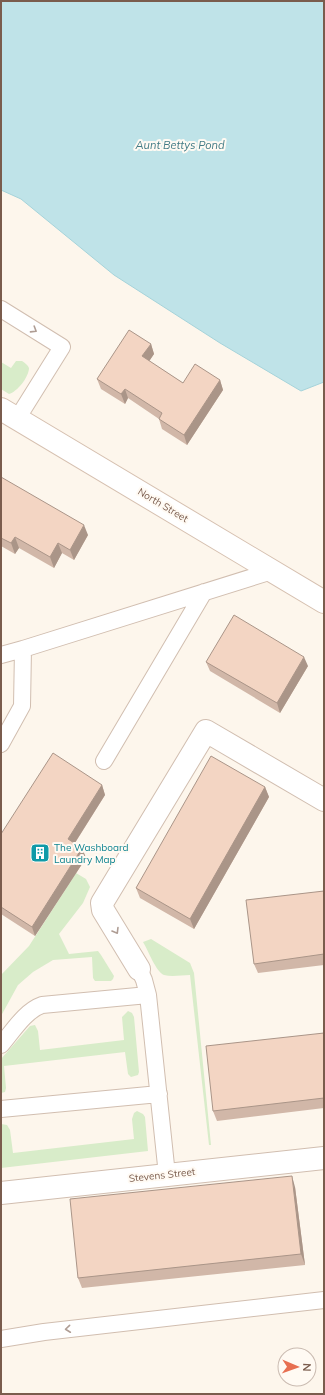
<svg xmlns="http://www.w3.org/2000/svg" width="325" height="1395" font-family="Mulish,sans-serif">
	<rect width="100%" height="100%" fill="#fdf6ec"/>
	<path fill="#d8ecc9" d="M16 361H22C25 363 28 365 29 368 29 377 17 392 9 394L1 389V362L11 368Z
		M76 873 86 879 90 887 83 903 59 934 69 954 98 951 101 955 114 976 113 979 111 981H95L93 978 92 957 53 960 33 972 18 985 1 1016V975L29 946Z
		M151 939 190 963 194 973 211 1145H209L190 975C182 975 172 977 164 975 156 972 148 950 143 942Z
		M128 1011 132 1013 134 1017 139 1072 138 1075 131 1077 128 1074 125 1052 4 1066 6 1088 5 1092 1 1093V1059L30 1026 35 1025 38 1031 40 1050 124 1040 122 1017Z
		M137 1111 143 1114 145 1117 148 1151 1 1168V1124L7 1125 10 1130 13 1153 134 1139 132 1119 134 1113Z"/>
	<path fill="#bfe3e8" stroke="#a5d3da" d="M1 1H324V382L301 391 220 343 114 275 21 199 1 190Z"/>
	<g fill="none" stroke-linecap="round" stroke-linejoin="round">
		<defs>
			<path id="lane" d="M1 309 62 347 17 419
				M1 655 23 649
				M1 744 22 706 23 649 272 571
				M104 761 204 592
				M139 969 144 980 148 995 167 1175
				M1 1045C13 1031 25 1011 42 1005L148 995
				M1 1109 159 1094
				M1 1339 44 1332 324 1300"/>
			<path id="street" d="M139 969 103 910 102 903 206 731 324 800
				M1 1193 324 1158"/>
			<path id="secondary" d="M1 409 324 602"/>
		</defs>
		<use href="#lane" stroke="#d1beb0" stroke-width="18"/>
		<use href="#street" stroke="#d1beb0" stroke-width="24"/>
		<use href="#secondary" stroke="#d6c0b0" stroke-width="24"/>
		<use href="#lane" stroke="#fff" stroke-width="16"/>
		<use href="#street" stroke="#fff" stroke-width="22"/>
		<use href="#secondary" stroke="#fff" stroke-width="22"/>
	</g>
	<path fill="#d1b7a8" d="M151 344 154 354 149 361 183 383 220 380 223 390 187 445 162 429 159 419 128 398 125 404 101 389 97 379Z
		M1 477 88 535 74 560 62 553 54 568 19 548 15 554 1 546Z
		M206 662 308 666 280 713 210 671Z
		M102 785 105 795 75 843 82 848 86 858 35 936 1 914V834Z
		M265 787 269 797 194 929 140 898 136 888Z
		M324 891V965L258 973 254 964Z
		M324 1033V1108L217 1121 213 1111Z
		M295 1187 305 1265 82 1288 78 1278Z"/>
	<path fill="#aa9588" d="M151 344 154 354 146 366 142 356Z
		M220 380 223 390 187 445 184 435Z
		M125 389 128 398 125 404 121 394Z
		M84 525 88 535 74 560 70 550Z
		M15 537 19 548 15 554 11 543Z
		M58 543 62 553 54 568 50 557Z
		M304 657 308 666 280 713 277 703Z
		M102 785 105 795 71 849 68 839Z
		M265 787 269 797 194 929 190 919Z
		M82 848 86 858 35 936 32 927Z
		M292 1176 295 1187 305 1265 301 1254Z"/>
	<path fill="#f3d5c3" stroke="#aa9588" d="M129 330 151 344 142 356 183 383 195 364 220 380 184 435 159 419 162 413 125 389 121 394 97 379Z
		M1 477 84 525 70 550 58 543 50 557 15 537 11 543 1 538Z
		M234 615 304 657 277 703 206 662Z
		M53 753 102 785 68 839 82 848 32 927 1 907V834Z
		M211 756 265 787 190 919 136 888Z
		M324 891V954L254 964 246 900Z
		M324 1033V1098L213 1111 206 1046Z
		M292 1176 301 1254 78 1278 70 1199Z"/>
	<defs><path id="oneway-chevron" d="M-2-3.5L2.5 0L-2 3.5" fill="none" stroke-width="1.6" stroke-linecap="round" stroke-linejoin="round"/></defs>
	<g stroke="#af9d94">
		<use href="#oneway-chevron" transform="translate(34 330) rotate(32)"/>
		<use href="#oneway-chevron" transform="translate(116 931) rotate(59)"/>
		<use href="#oneway-chevron" transform="translate(68 1329) rotate(174)"/>
	</g>
	<defs>
		<symbol id="building-square" viewBox="-11 -11 22 22"><rect x="-9" y="-9" width="18" height="18" rx="4" fill="#0f9aa8" stroke="#fffaf3"/><path d="M-4-6H4V6H1V3H-1V6H-4ZM-2.5-4.3h1.7v1.8h-1.7ZM.8-4.3h1.7v1.8H.8ZM-2.5-1h1.7V.8h-1.7ZM.8-1h1.7V.8H.8Z" fill="#fff"/></symbol>
	</defs>
	<g fill-rule="evenodd">
		<use href="#building-square" x="29" y="842" width="22" height="22"/>
	</g>
	<g text-anchor="middle" dominant-baseline="central" stroke-width="4" stroke-linejoin="round" paint-order="stroke">
		<g font-size="10" fill="#7a5c4d" stroke="#fffaf3">
			<text transform="translate(163 505) rotate(31)">North Street</text>
			<text transform="translate(162 1175) rotate(-6)">Stevens Street</text>
		</g>
		<g font-size="10" fill="#0d838f" stroke="#fffaf3" text-anchor="start">
			<text x="54" y="847">The Washboard<tspan x="54" dy="12">Laundry Map</tspan></text>
		</g>
		<g font-size="11" font-style="italic" fill="#437c86" stroke="#fffaf3">
			<text x="180" y="145">Aunt Bettys Pond</text>
		</g>
	</g>
	<rect width="325" height="1395" fill="none" stroke="#7a5c4d" stroke-width="4"/>
	<g transform="translate(297 1367) rotate(92)"><circle r="19" fill="#fffaf3" stroke="#cabbb1"/>
	<path d="M0-3L7 15L0 10L-7 15Z" fill="#e76f51"/>
	<text y="-6" font-size="11" font-weight="bold" text-anchor="middle" fill="#7a5c4d">N</text>
	</g>
</svg>
